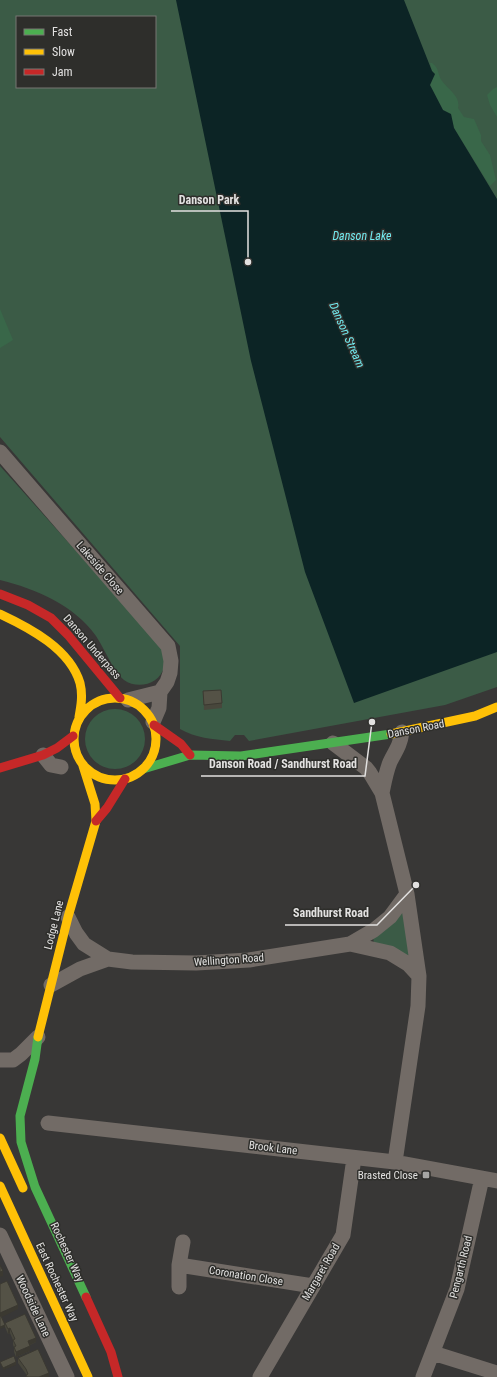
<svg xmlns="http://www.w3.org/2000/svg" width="497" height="1377" font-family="'Roboto Condensed',sans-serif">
	<rect width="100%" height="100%" fill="#383736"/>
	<path fill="#3b5b46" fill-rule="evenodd" d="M0 0H497V687L445 705 249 741 244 735H235L230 741C212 739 196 738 180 729V646L0 437ZM17 17H155V87H17Z
		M0 466 161 646C164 653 165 659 164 667 160 684 138 690 124 680 114 672 104 648 96 636 74 605 36 589 0 580Z
		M85 739a30 30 0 1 1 60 0a30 30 0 1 1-60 0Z
		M404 909 412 958 374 943 373 938Z"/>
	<path fill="#396749" d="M430 63H432C440 69 437 74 442 81 448 89 461 97 458 108L464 117 474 119 481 135V141L490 155 496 180 490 186 454 128 451 115 443 110 430 85 435 74 432 71Z
		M497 87V117L490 105 487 95 493 89Z
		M0 309 13 340 0 348Z"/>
	<path fill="#0c2425" d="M176 0H404L432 71 435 74 430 85 443 110 451 114 454 128 497 199V652L354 703 305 572 251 361Z"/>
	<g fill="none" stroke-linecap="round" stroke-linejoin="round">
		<path stroke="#726b66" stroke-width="15" d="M0 452 168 646 171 661 170 673 167 682 160 692 159 708 153 722
			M128 700 160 692
			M333 743 366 768 370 773 382 793 407 894 419 976 418 1006 395 1162
			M43 755 51 765 61 767
			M382 793C384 783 386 772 390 762 396 750 400 746 402 732
			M68 917 76 933 84 944 108 959 132 962 196 963 249 960 350 944 390 953 408 964 419 976
			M350 944 374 930 390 917 407 894
			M51 985 80 969 108 959
			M0 1060H13L21 1054 38 1037
			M48 1123 395 1162 497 1181
			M0 1235 67 1377
			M179 1265 313 1286
			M179 1287V1265L183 1242
			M433 1353 497 1373
			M260 1377 343 1235 354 1158
			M423 1377 457 1289 482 1178"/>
		<path stroke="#4caf50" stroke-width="9" d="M143 769 190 755 241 756 391 734
			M38 1037 35 1059 20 1116 21 1142 35 1187 86 1297"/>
		<path stroke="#ffc107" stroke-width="9" d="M0 614C30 628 70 649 80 683 83 695 81 706 79 717
			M74 739a41 41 0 1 1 82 0a41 41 0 1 1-82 0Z
			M391 734 475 716 497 707
			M38 1037 68 917 96 821 95 804 83 766
			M0 1138 23 1188
			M0 1186 88 1377"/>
		<path stroke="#c62828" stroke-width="9" d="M0 594 28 605 51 618 68 635 120 698
			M154 725 181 744 190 755
			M0 768 43 755 57 748 73 736
			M96 821 107 808 125 779
			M86 1297 111 1352 118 1377"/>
	</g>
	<path fill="#48473c" d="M203 691 222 703V708L204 710Z
		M5 1323 36 1342 30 1345V1351L16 1357 14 1352V1347L13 1345V1340L10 1333 8 1334 5 1327Z
		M18 1358 49 1377H26V1374L18 1363Z"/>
	<path fill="#3b3931" d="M3 1271V1276L0 1277V1272Z
		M18 1305V1309L0 1318V1313Z
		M5 1325V1327L0 1329V1327Z
		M10 1328V1333L8 1334V1329Z
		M36 1338V1342L28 1346V1341Z
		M30 1346V1351L16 1357V1352Z
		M16 1362V1365L3 1370V1368Z
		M49 1373V1377H39Z"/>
	<path fill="#545246" stroke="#3b3931" d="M221 690 222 703 204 705 203 691Z
		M0 1265 3 1271 0 1272Z
		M7 1281 18 1305 0 1313V1284Z
		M25 1314 36 1338 28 1341 30 1346 16 1352 14 1347 16 1346 13 1340 15 1339 10 1328 8 1329 5 1323Z
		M0 1316H1L5 1325 0 1327Z
		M38 1349 49 1373 39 1377H27L26 1375 28 1374 26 1369 18 1358Z
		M14 1356 16 1362 3 1368 0 1362Z"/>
	<rect fill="#a6a6a4" stroke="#2e2e2b" stroke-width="1.5" x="422" y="1171" width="8" height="8" rx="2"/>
	<g text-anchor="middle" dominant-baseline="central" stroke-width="3" stroke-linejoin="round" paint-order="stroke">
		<g font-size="11" fill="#e2e1e0" stroke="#2e2e2b">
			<text transform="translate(100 568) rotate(49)">Lakeside Close</text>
			<text transform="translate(92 647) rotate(49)">Danson Underpass</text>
			<text transform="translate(416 729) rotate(-11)">Danson Road</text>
			<text transform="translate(54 925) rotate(-76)">Lodge Lane</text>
			<text transform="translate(229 960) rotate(-4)">Wellington Road</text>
			<text transform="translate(273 1148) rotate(7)">Brook Lane</text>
			<text transform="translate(67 1252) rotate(65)">Rochester Way</text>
			<text transform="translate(461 1267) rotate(-76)">Pengarth Road</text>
			<text transform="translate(321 1272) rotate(-60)">Margaret Road</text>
			<text transform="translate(246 1276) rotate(9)">Coronation Close</text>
			<text transform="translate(57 1282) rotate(65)">East Rochester Way</text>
			<text transform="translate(33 1306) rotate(65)">Woodside Lane</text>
		</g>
		<g font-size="11" fill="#e2e1e0" stroke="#2e2e2b" text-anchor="end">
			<text x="418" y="1175">Brasted Close</text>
		</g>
		<g font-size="12" font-style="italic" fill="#72ecf1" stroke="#2e2e2b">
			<text x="362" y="236">Danson Lake</text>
			<text transform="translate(347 335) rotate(66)">Danson Stream</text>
		</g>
	</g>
	<path fill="none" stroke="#e2e1e0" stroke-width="1.5" d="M248 262L248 211H171M372 722L365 776H201M416 885L377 925H285"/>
	<g fill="#e2e1e0" stroke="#2e2e2b" stroke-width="1.5">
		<circle cx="248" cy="262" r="4"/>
		<circle cx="372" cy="722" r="4"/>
		<circle cx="416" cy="885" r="4"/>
	</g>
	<g font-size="12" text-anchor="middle" font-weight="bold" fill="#e2e1e0" stroke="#2e2e2b" stroke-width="3" stroke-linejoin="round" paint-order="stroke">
		<text x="209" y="204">Danson Park</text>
		<text x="283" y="768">Danson Road / Sandhurst Road</text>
		<text x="331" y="917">Sandhurst Road</text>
	</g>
	<rect x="16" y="16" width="140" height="72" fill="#2e2e2b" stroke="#767673"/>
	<rect x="24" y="29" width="20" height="6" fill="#4caf50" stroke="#767673"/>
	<text x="52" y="36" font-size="12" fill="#e2e1e0">Fast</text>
	<rect x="24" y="49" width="20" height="6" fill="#ffc107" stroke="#767673"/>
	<text x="52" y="56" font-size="12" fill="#e2e1e0">Slow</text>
	<rect x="24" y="69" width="20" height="6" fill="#c62828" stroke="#767673"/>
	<text x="52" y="76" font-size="12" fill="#e2e1e0">Jam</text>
</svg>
